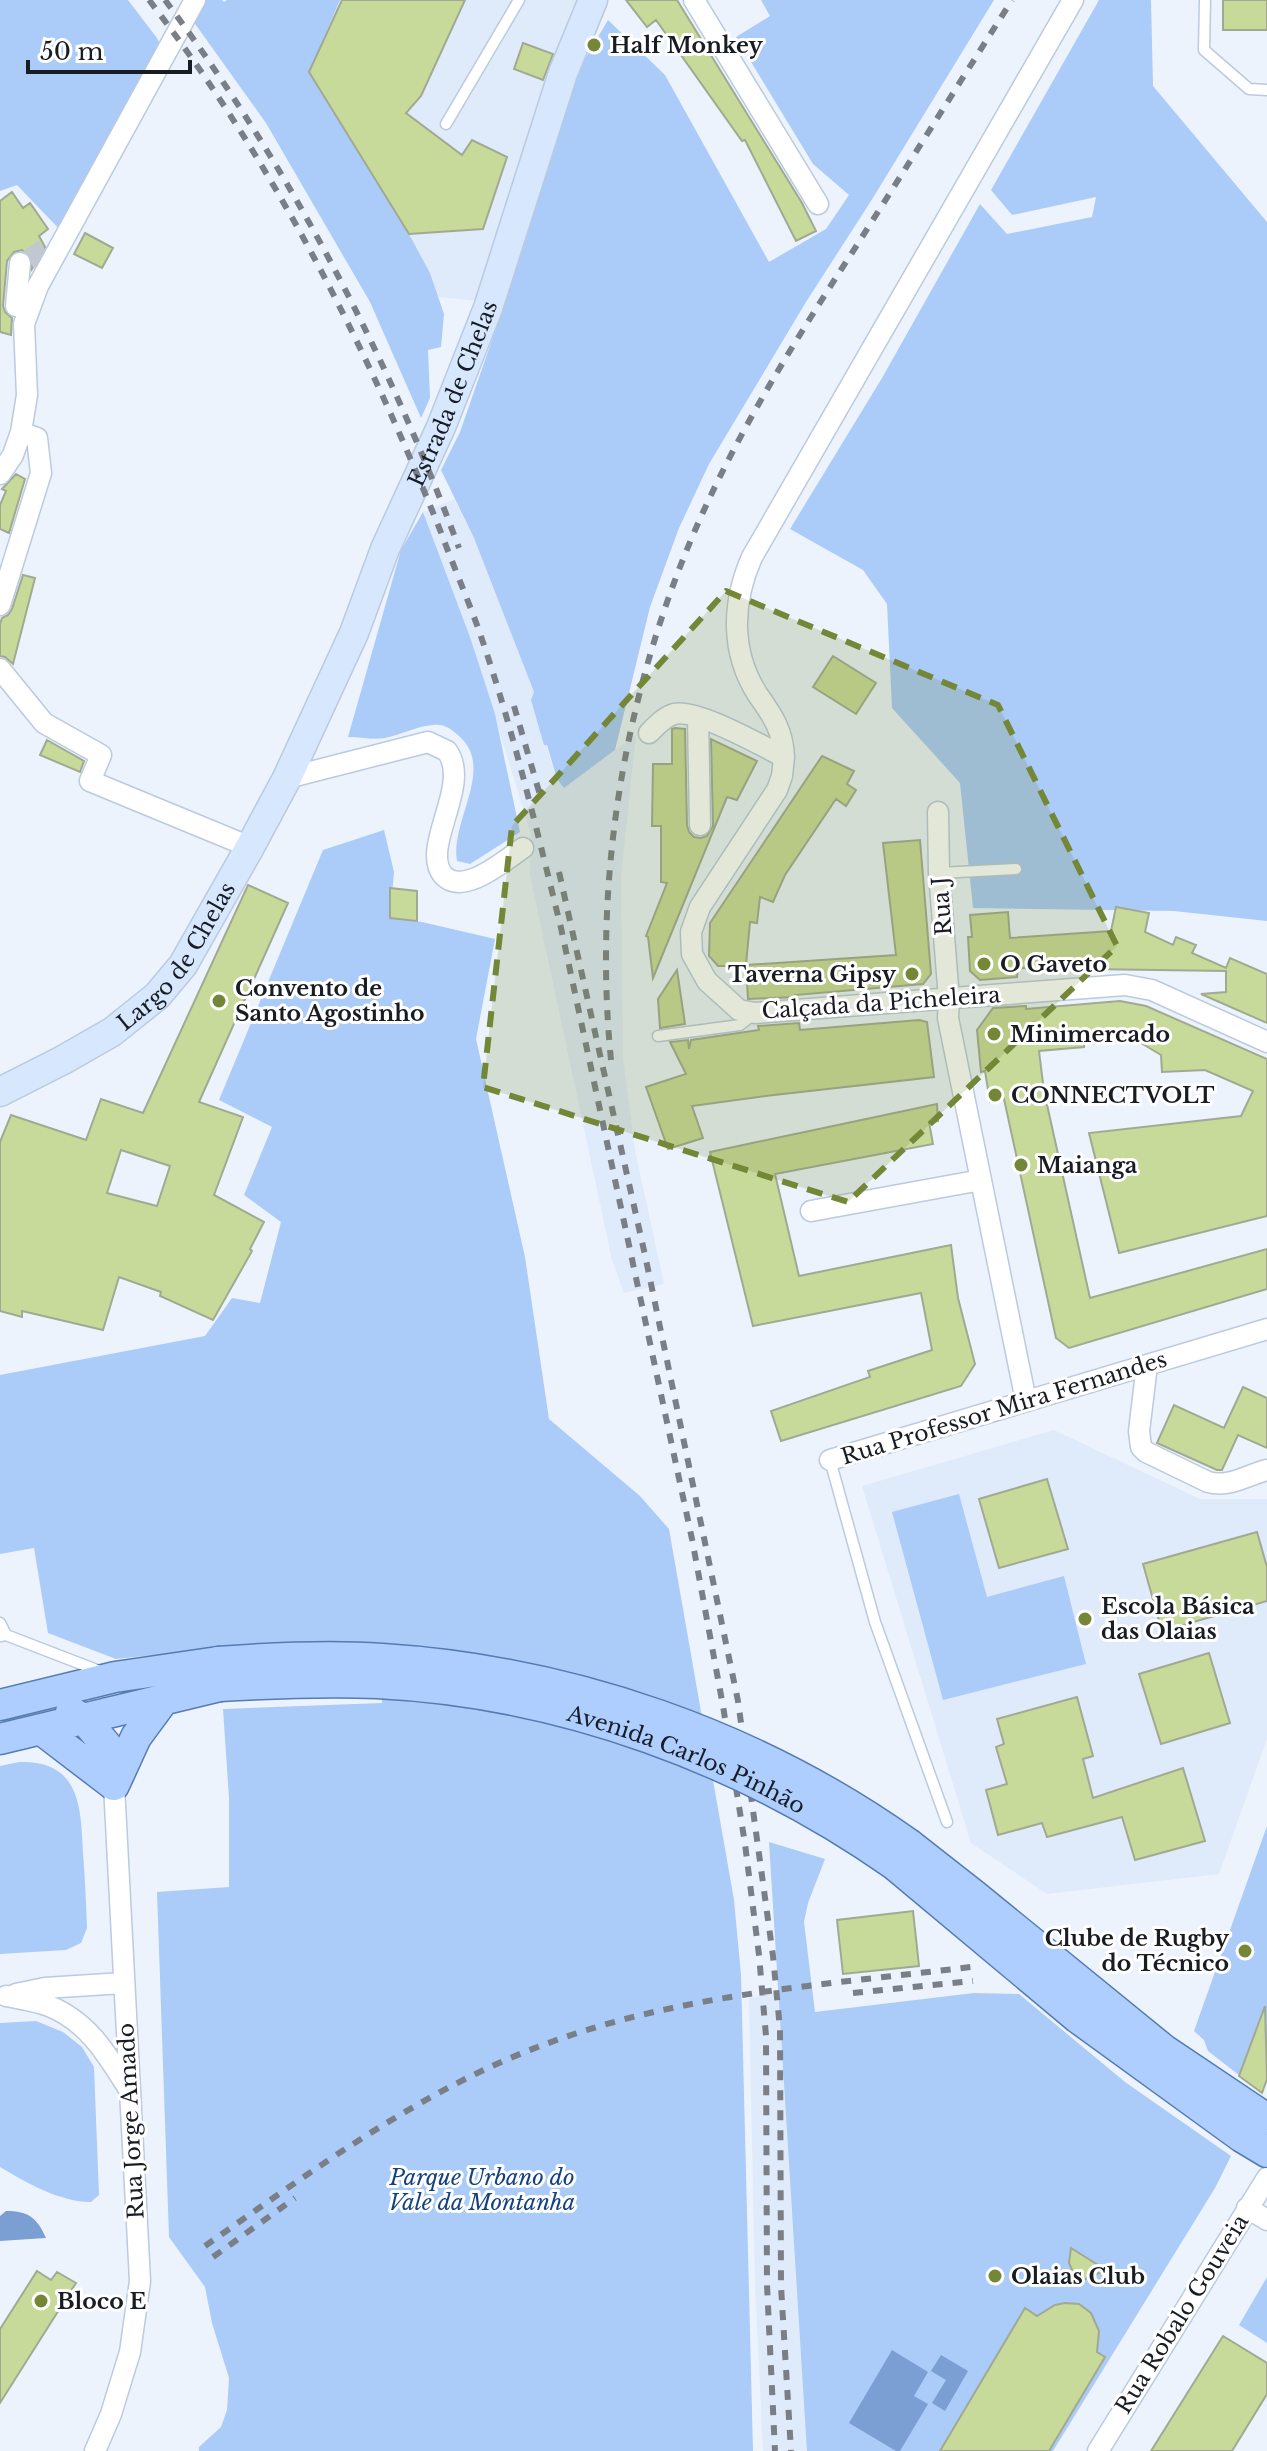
<svg xmlns="http://www.w3.org/2000/svg" width="1267" height="2451" font-family="'Libre Baskerville',serif">
	<rect width="100%" height="100%" fill="#edf3fc"/>
	<path fill="#dfeafb" d="M340 0H582L480 301 438 297 430 273 409 234 309 72Z
		M454 499 474 538 534 692 531 700 557 779 564 788 636 735 621 877 623 1058 635 1150 664 1284 624 1293 612 1260 530 875 531 834 470 637 423 512Z
		M1054 1430 1200 1499H1267V1739L1219 1874 1047 1894 971 1843 862 1486Z
		M779 1993 808 2451H763L755 2285 749 1998Z"/>
	<path fill="#abcbf9" d="M0 0H128L157 38 165 55 65 235 17 185 0 191Z
		M203 0H222L224 2 227 0H340L309 72 409 234 430 273 444 314 441 347 428 350 430 398 421 418 370 302 266 123 193 21Z
		M761 0H994L871 201 806 302 709 464 679 528 650 607 615 750 564 788 557 779 547 745H544L531 700 534 692 474 538 441 470 460 432 499 320 571 83 608 20 665 75 769 262 826 229 849 195 813 164 736 37 770 16Z
		M1099 0H1151L1153 86 1267 222V921L1174 911 973 908 960 783 892 708 887 604 863 570 790 529 882 378 980 204 1007 234 1092 217 1096 197 1012 215 991 190Z
		M423 512 470 637 495 714 520 832 470 864 457 861C450 821 495 769 460 737 451 729 445 724 433 725 417 726 401 735 385 738 373 740 360 737 348 737L401 550Z
		M384 830 394 872 390 918 422 922 495 939 476 1039 525 1257 549 1419 640 1496 669 1529 734 1900 741 1975 753 2451H199V2447L221 2427 227 2410 229 2378 212 2323 205 2287 169 2237 157 1892 229 1887V1798L223 1709 382 1703 379 1647 219 1648 116 1659 48 1633 34 1548 0 1554V1375L205 1336 232 1298 260 1303 281 1222 244 1195 272 1127 219 1100 323 850Z
		M959 1494 987 1597 1064 1576 1086 1664 943 1700 892 1512Z
		M19 1762C80 1760 81 1807 83 1853 85 1878 86 1903 87 1928L81 1943 66 1950 0 1954V1766Z
		M1267 1826V2079L1262 2093 1208 2051 1204 2040 1194 2031Z
		M769 1842 825 1859 808 1903 804 1922 815 2012 974 1993 1019 1994 1125 2082 1231 2156 1215 2188 1053 2451H807Z
		M36 2021 63 2032 82 2047 94 2067 99 2195 91 2202C60 2202 27 2183 0 2167V2023Z
		M1267 2277V2343L1239 2325Z"/>
	<path fill="#7b9fd3" d="M6 2211C29 2211 37 2218 46 2238L0 2241V2216Z
		M892 2350 928 2372 914 2396 928 2404 900 2451H896L849 2423Z
		M941 2355 968 2371 945 2411 932 2403 946 2380 931 2371Z"/>
	<path fill="#c8da99" stroke="#a2a992" stroke-width="2" fill-rule="evenodd" d="M342 0H465L421 96 406 113 462 155 472 140 507 157 483 229 409 234 309 72Z
		M626 0H677L802 203 816 231 796 241 745 140 742 141 656 20 647 27Z
		M1223 0H1267V30H1223Z
		M523 43 553 54 543 80 514 69Z
		M12 192 23 208 30 203 48 229 39 236 45 247 32 269 31 257 22 250 14 252 7 261 3 306 5 312 12 318 11 335 0 332V201Z
		M85 233 113 248 102 268 74 254Z
		M16 474 25 479 9 533 0 529V505L6 491 2 489Z
		M23 575 35 578 13 664 5 657 0 656V624L2 618 8 615 12 609Z
		M833 656 876 683 856 714 813 687Z
		M675 728 685 729 687 825 689 832 694 837 701 838 707 836 713 826 711 739 757 761 737 800 727 797 653 978 648 937 646 936 667 883 661 882V826H652L653 764H672V729Z
		M47 740 84 761 80 772 40 755Z
		M822 756 854 771 847 784 856 790 846 806 836 799 785 875 773 902 760 897 757 923 750 922 746 965 896 955 883 843 920 840 931 974 923 984 795 995 796 997 748 999 746 966H718L709 956 710 923Z
		M248 885 288 903 199 1102 243 1117 214 1195 264 1222 250 1249 252 1251 213 1320 160 1296 161 1292 119 1277 103 1330 22 1311V1317L0 1311V1142L11 1115 86 1140 101 1099 143 1113ZM121 1150 170 1166 157 1206 107 1193Z
		M390 888 417 891V921L390 918Z
		M1116 907 1149 913 1145 932 1173 945 1176 937 1196 945 1192 953 1226 968 1230 958 1267 974V1023L1201 994 1226 992V971L1018 968 1017 977 980 980 970 971 968 937H972L970 915 1008 912 1010 938 1111 931Z
		M677 970 685 1024 660 1028 658 999Z
		M1120 1001 1146 1006 1267 1059V1216L1119 1253 1089 1133 1241 1116 1253 1091 1205 1070 1162 1072 1161 1055 1136 1040 1084 1044V1047L1039 1051 1044 1091 1090 1298 1267 1249V1289L1069 1348 1056 1338 1004 1099 990 1102 985 1071 981 1072 977 1030 993 1008 1026 1006V1009Z
		M919 1020 927 1022 934 1077 774 1095 692 1106 703 1138 668 1149 646 1087 686 1074 670 1042 688 1040 689 1049 691 1040 759 1030 758 1026 799 1023 800 1030Z
		M937 1104 938 1121 929 1122 933 1144 775 1174 799 1276 951 1245 958 1298 975 1364 961 1386 781 1441 771 1411 870 1377 868 1371 932 1350 921 1293 753 1326 710 1152Z
		M1243 1387 1267 1398V1448L1238 1435 1222 1470H1217L1157 1443 1174 1405 1224 1428Z
		M1047 1479 1068 1549 999 1568 979 1499Z
		M1257 1532 1267 1567V1601L1162 1631 1143 1564Z
		M1209 1653 1230 1723 1161 1744 1139 1674Z
		M1077 1697 1093 1756 1083 1759 1093 1798 1183 1768 1205 1841 1135 1860 1122 1817 1047 1837 1042 1823 998 1835 986 1790 1007 1784 996 1747 1004 1744 997 1719Z
		M913 1911 919 1966 843 1974 837 1920Z
		M1265 2006 1267 2079 1262 2093 1239 2076Z
		M1071 2248 1106 2270 1083 2280 1073 2272 1069 2263Z
		M37 2271 51 2280 57 2272 76 2283 0 2403V2329Z
		M1065 2303 1079 2304 1091 2313 1099 2331 1097 2352 1105 2357 1049 2451H940L1025 2308 1037 2316 1055 2305Z
		M1223 2336 1267 2363V2394L1232 2451H1151Z"/>
	<g fill="none" stroke-linecap="round" stroke-linejoin="round">
		<path stroke="#c2c8d1" stroke-width="20" stroke-dasharray="20 10" stroke-linecap="butt" d="M28 260 46 247"/>
		<defs>
			<path id="lane" d="M1205 0 1204 50 1249 89 1267 90
				M446 124 519 0
				M939 873 1016 869
				M658 1036 740 1025 755 1013
				M830 1460 875 1622 947 1822
				M0 1623 6 1635
				M0 1636 6 1635 102 1672"/>
			<path id="street" d="M694 0 818 204
				M16 306 20 263
				M0 474 13 455 21 432 27 395 24 324 38 286 195 0
				M0 605 41 473 37 438 21 432
				M0 669 44 723 101 755 90 781 250 847
				M698 717 700 825
				M649 733C656 726 664 717 674 714 696 708 762 746 784 757L782 776 777 790 700 907 691 932 692 954 707 981 739 1010 755 1013 1125 985 1152 990 1267 1042
				M784 757C783 731 773 716 758 695 730 652 732 602 752 557L1073 0
				M287 778 428 742 447 751C472 785 420 847 443 875 463 897 505 860 523 848
				M938 812 939 873 949 999 948 1018 1026 1401
				M811 1211 981 1180
				M1147 1365 1139 1431 1141 1447 1146 1452 1208 1482C1229 1488 1247 1475 1267 1470
				M830 1460 1267 1329
				M16 1994 45 1988 123 1983
				M6 1996C21 1999 36 2001 49 2006 89 2022 108 2056 130 2091
				M1247 2208 1267 2220
				M95 2451 111 2414 130 2352 140 2281 114 1785
				M1098 2451 1267 2178"/>
			<g id="secondary">
				<path id="s1" d="M0 1092 63 1060 112 1032 157 996 183 965 250 847 287 778 354 633 385 549 441 427 488 308 563 73 593 0"/>
			</g>
			<path id="primary" d="M0 1705 115 1677 218 1662
				M71 1712 85 1720 106 1745 114 1785
				M42 1730 114 1785
				M0 1739 220 1686
				M114 1785 136 1737 164 1699
				M910 1845 975 1896 1164 2050 1267 2119
				M895 1865 1078 2018 1242 2137 1267 2152"/>
		</defs>
		<use href="#lane" stroke="#bbcade" stroke-width="13"/>
		<use href="#street" stroke="#bbcade" stroke-width="23"/>
		<use href="#secondary" stroke="#bbcade" stroke-width="31"/>
		<use href="#primary" stroke="#557bb1" stroke-width="33"/>
		<use href="#lane" stroke="#fff" stroke-width="10"/>
		<use href="#street" stroke="#fff" stroke-width="20"/>
		<use href="#secondary" stroke="#d6e7fe" stroke-width="28"/>
		<use href="#primary" stroke="#adcefe" stroke-width="30"/>
		<path stroke="#7a7f87" stroke-width="6" stroke-dasharray="10 10" stroke-linecap="butt" d="M149 0C273 161 367 347 442 535 453 565 466 595 477 625 512 724 536 827 561 928L692 1539 723 1706 745 1844 759 1955 766 2036 767 2285 775 2451
			M165 0C289 166 387 354 459 548
			M514 706 540 795
			M559 872 645 1255 738 1701 773 1956 780 2029 781 2286 791 2451
			M611 1060C593 880 624 694 696 528 739 429 798 336 857 245 909 163 960 82 1012 0
			M853 1993 973 1981
			M205 2246C315 2169 426 2086 554 2041 687 1993 832 1984 971 1967
			M213 2257 295 2198"/>
		<defs>
			<g id="primary-bridge">
				<path d="M218 1662C272 1658 327 1655 382 1659 570 1671 756 1735 910 1845"/>
				<path id="s2" d="M220 1686C272 1683 324 1681 377 1683 562 1692 744 1759 895 1865"/>
			</g>
		</defs>
		<use href="#primary-bridge" stroke="#557bb1" stroke-width="33" stroke-linecap="butt"/>
		<use href="#primary-bridge" stroke="#adcefe" stroke-width="30"/>
	</g>
	<path fill="#748737" fill-opacity="0.2" stroke="#748737" stroke-width="6" stroke-dasharray="16 10" stroke-linejoin="round" d="M726 591 998 705 1117 946 848 1202 483 1087 512 826Z"/>
	<g fill="#748737" stroke="#fff" stroke-width="3">
		<circle cx="594" cy="45" r="8"/>
		<circle cx="984" cy="964" r="8"/>
		<circle cx="912" cy="974" r="8"/>
		<circle cx="219" cy="1001" r="8"/>
		<circle cx="994" cy="1034" r="8"/>
		<circle cx="995" cy="1095" r="8"/>
		<circle cx="1021" cy="1165" r="8"/>
		<circle cx="1085" cy="1619" r="8"/>
		<circle cx="1245" cy="1951" r="8"/>
		<circle cx="995" cy="2276" r="8"/>
		<circle cx="41" cy="2301" r="8"/>
	</g>
	<g text-anchor="middle" dominant-baseline="central" stroke-width="6" stroke-linejoin="round" paint-order="stroke">
		<g font-size="22" font-weight="bold" fill="#181d24" stroke="#fff" text-anchor="start">
			<text x="610" y="45">Half Monkey</text>
			<text x="1000" y="964">O Gaveto</text>
			<text x="896" y="974" text-anchor="end">Taverna Gipsy</text>
			<text x="235" y="988">Convento de<tspan x="235" dy="25">Santo Agostinho</tspan></text>
			<text x="1010" y="1034">Minimercado</text>
			<text x="1011" y="1095">CONNECTVOLT</text>
			<text x="1037" y="1165">Maianga</text>
			<text x="1101" y="1606">Escola Básica<tspan x="1101" dy="25">das Olaias</tspan></text>
			<text x="1229" y="1938" text-anchor="end">Clube de Rugby<tspan x="1229" dy="25">do Técnico</tspan></text>
			<text x="1011" y="2276">Olaias Club</text>
			<text x="57" y="2301">Bloco E</text>
		</g>
		<g font-size="22" fill="#181d24" stroke="#fff">
			<text stroke="none"><textPath href="#s1" startOffset="858">Estrada de Chelas</textPath></text>
			<text transform="translate(942 906) rotate(-94)">Rua J</text>
			<text stroke="none"><textPath href="#s1" startOffset="228">Largo de Chelas</textPath></text>
			<text transform="translate(881 1003) rotate(-4)">Calçada da Picheleira</text>
			<text transform="translate(1004 1408) rotate(-17)">Rua Professor Mira Fernandes</text>
			<text stroke="none"><textPath href="#s2" startOffset="478">Avenida Carlos Pinhão</textPath></text>
			<text transform="translate(131 2121) rotate(-93)">Rua Jorge Amado</text>
			<text transform="translate(1182 2314) rotate(-58)">Rua Robalo Gouveia</text>
		</g>
		<g font-size="22" font-style="italic" fill="#144281" stroke="#fff">
			<text x="482" y="2177">Parque Urbano do<tspan x="482" dy="25">Vale da Montanha</tspan></text>
		</g>
	</g>
	<path d="M28 60v12h162v-12" fill="none" stroke="#181d24" stroke-width="4"/>
	<text x="40" y="60" font-size="24" fill="#181d24" stroke="#ffffff" stroke-width="6" paint-order="stroke">50 m</text>
</svg>
